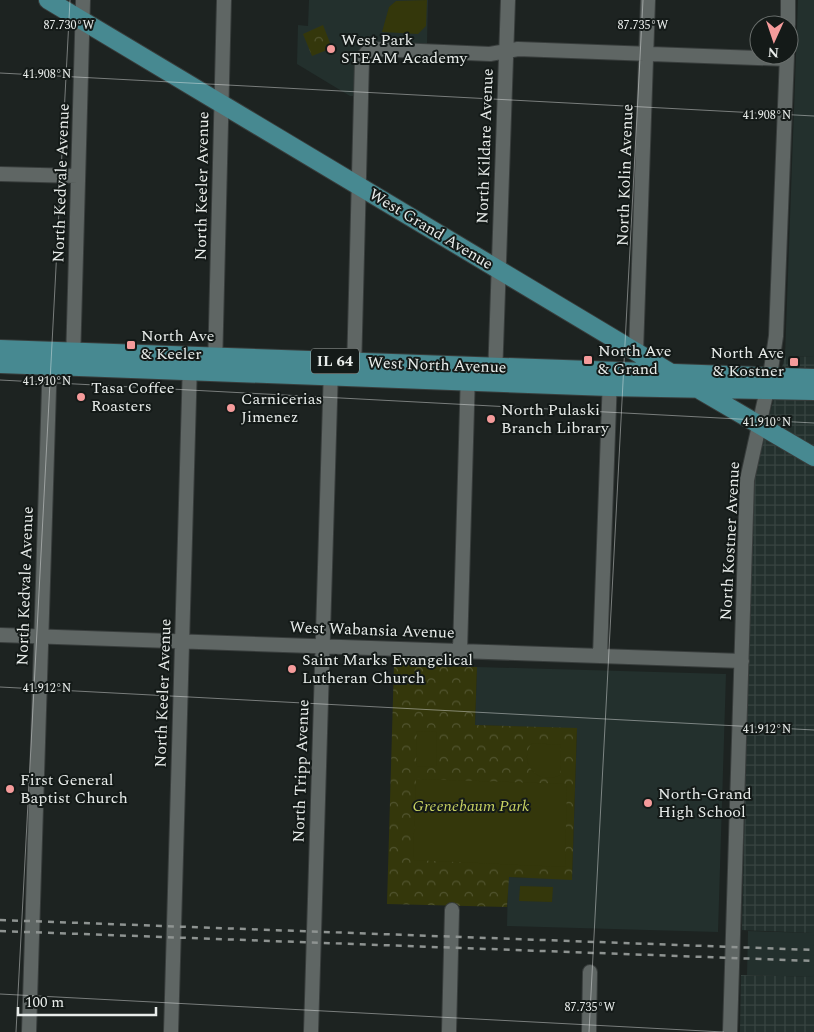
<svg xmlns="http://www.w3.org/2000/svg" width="814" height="1032" font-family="Spectral,serif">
	<defs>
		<pattern id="industrial-grid" width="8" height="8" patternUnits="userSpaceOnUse" patternTransform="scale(1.25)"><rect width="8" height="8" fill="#23302d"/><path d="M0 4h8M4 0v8" fill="none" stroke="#384441"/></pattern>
		<pattern id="forest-crowns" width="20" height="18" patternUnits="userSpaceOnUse" patternTransform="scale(1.25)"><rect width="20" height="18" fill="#34370b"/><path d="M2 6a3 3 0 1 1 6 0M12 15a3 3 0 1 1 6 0" fill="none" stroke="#51542f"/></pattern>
	</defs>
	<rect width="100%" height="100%" fill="#1d2321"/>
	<path fill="#23302d" d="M309 0H428L427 44 386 42 370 45 356 96H350L297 64 298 25 308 26Z
		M798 0H814V357L785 356Z
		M477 667 726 674 718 932 507 926 508 877 572 879 577 729 475 725Z
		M748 931 814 933V977L747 975Z"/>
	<path fill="url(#industrial-grid)" d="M785 356 814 357V933L742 930 752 482Z
		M741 975 814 977V1032H740Z"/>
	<path fill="url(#forest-crowns)" d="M323 25 332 48 312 56 303 34Z
		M394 664 477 667 475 725 577 728 572 880 509 877 507 907 387 904Z"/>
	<path fill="#34370b" d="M427 0 426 26 418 34 382 32 389 7 396 1Z
		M417 731 437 732 436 767 416 766Z
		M532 743 561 745 560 775C538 786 517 763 532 743Z
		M416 779 567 784 565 867 413 860Z
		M520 886 553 887 552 902 519 901Z"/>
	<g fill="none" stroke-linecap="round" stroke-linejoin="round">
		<defs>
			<path id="minor" d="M788 25V0
				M0 174 78 176
				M636 352 648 0
				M73 362 83 0
				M215 367 224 0
				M354 371 362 59 367 52 374 49 490 54 518 49 786 59
				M495 377 508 0
				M0 635 742 661
				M460 651 468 372
				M600 656 610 377
				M29 1032 50 356
				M171 1032 190 362
				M311 1032 331 368
				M449 1032 452 910
				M589 1032 590 972
				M730 1032 747 480 770 376 776 336 787 55"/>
			<path id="major" d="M48 0 698 389 814 457
				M0 349 814 378
				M0 364 609 387 814 391"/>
		</defs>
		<use href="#minor" stroke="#383d3c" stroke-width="16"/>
		<use href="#major" stroke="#383d3c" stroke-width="20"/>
		<use href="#minor" stroke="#5f6664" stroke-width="14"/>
		<use href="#major" stroke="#478991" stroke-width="18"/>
		<path stroke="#8e9391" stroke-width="2.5" stroke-dasharray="6 6" stroke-linecap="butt" d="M0 920 814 950
			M0 931 814 961"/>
	</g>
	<path fill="none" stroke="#e8ecea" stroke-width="1" stroke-opacity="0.45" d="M0 73 814 116M0 380 814 423M0 687 814 730M0 994 724 1032M16 1032 70 0M589 1032 643 0"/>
	<g fill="#f59b9b" stroke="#141a18" stroke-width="2">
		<circle cx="331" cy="49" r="5"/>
		<rect x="126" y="340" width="10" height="10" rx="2.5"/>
		<rect x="583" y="355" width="10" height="10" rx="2.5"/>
		<rect x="789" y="357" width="10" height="10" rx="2.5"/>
		<circle cx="81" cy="397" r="5"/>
		<circle cx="231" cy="408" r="5"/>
		<circle cx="491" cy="419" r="5"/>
		<circle cx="292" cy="669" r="5"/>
		<circle cx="10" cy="789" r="5"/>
		<circle cx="648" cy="803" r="5"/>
	</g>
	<g text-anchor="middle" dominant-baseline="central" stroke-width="4" stroke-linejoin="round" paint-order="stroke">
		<rect fill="#141a18" stroke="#a8adab" stroke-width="1" x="311" y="348.5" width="48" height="25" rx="4"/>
		<g font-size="15" font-weight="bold" fill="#e8ecea">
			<text x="335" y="361">IL 64</text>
		</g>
		<g font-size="16" fill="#e8ecea" stroke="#141a18" text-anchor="start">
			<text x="341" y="40">West Park<tspan x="341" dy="18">STEAM Academy</tspan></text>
			<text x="141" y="336">North Ave<tspan x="141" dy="18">&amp; Keeler</tspan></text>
			<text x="598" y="351">North Ave<tspan x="598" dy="18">&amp; Grand</tspan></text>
			<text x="784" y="353" text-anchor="end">North Ave<tspan x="784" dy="18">&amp; Kostner</tspan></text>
			<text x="91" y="388">Tasa Coffee<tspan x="91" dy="18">Roasters</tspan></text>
			<text x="241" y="399">Carnicerias<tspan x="241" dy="18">Jimenez</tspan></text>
			<text x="501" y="410">North Pulaski<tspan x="501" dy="18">Branch Library</tspan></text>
			<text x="302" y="660">Saint Marks Evangelical<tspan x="302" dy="18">Lutheran Church</tspan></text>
			<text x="20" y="780">First General<tspan x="20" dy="18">Baptist Church</tspan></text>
			<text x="658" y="794">North-Grand<tspan x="658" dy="18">High School</tspan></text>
		</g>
		<g font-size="16" fill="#e8ecea" stroke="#141a18">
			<text transform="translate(485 146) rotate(-88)">North Kildare Avenue</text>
			<text transform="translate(625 175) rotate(-88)">North Kolin Avenue</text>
			<text transform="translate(61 183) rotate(-88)">North Kedvale Avenue</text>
			<text transform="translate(202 186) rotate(-89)">North Keeler Avenue</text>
			<text transform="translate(431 229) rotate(31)">West Grand Avenue</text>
			<text transform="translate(437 365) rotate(2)">West North Avenue</text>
			<text transform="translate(730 541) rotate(-87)">North Kostner Avenue</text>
			<text transform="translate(25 586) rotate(-88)">North Kedvale Avenue</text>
			<text transform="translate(372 630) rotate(2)">West Wabansia Avenue</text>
			<text transform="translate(163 693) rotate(-88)">North Keeler Avenue</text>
			<text transform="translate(301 771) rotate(-88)">North Tripp Avenue</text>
		</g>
		<g font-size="16" font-style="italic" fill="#c8d262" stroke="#141a18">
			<text x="471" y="806">Greenebaum Park</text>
		</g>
	</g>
	<g font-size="12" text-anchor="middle" fill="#e8ecea" stroke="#141a18" stroke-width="4" stroke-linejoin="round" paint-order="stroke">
		<text x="69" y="29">87.730°W</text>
		<text x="643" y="29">87.735°W</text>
		<text x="47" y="78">41.908°N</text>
		<text x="767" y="119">41.908°N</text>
		<text x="47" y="385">41.910°N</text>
		<text x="767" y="426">41.910°N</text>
		<text x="47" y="692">41.912°N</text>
		<text x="767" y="733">41.912°N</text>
		<text x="590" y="1011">87.735°W</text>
	</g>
	<g transform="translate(774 40) rotate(183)"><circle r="24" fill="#141a18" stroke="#696e6c"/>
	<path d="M0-4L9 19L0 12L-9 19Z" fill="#f59b9b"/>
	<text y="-8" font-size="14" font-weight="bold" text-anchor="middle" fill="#e8ecea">N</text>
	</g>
	<path d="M18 1007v8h138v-8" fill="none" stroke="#e8ecea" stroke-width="2.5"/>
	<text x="25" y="1007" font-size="15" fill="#e8ecea" stroke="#141a18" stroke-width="4" paint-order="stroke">100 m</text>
</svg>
